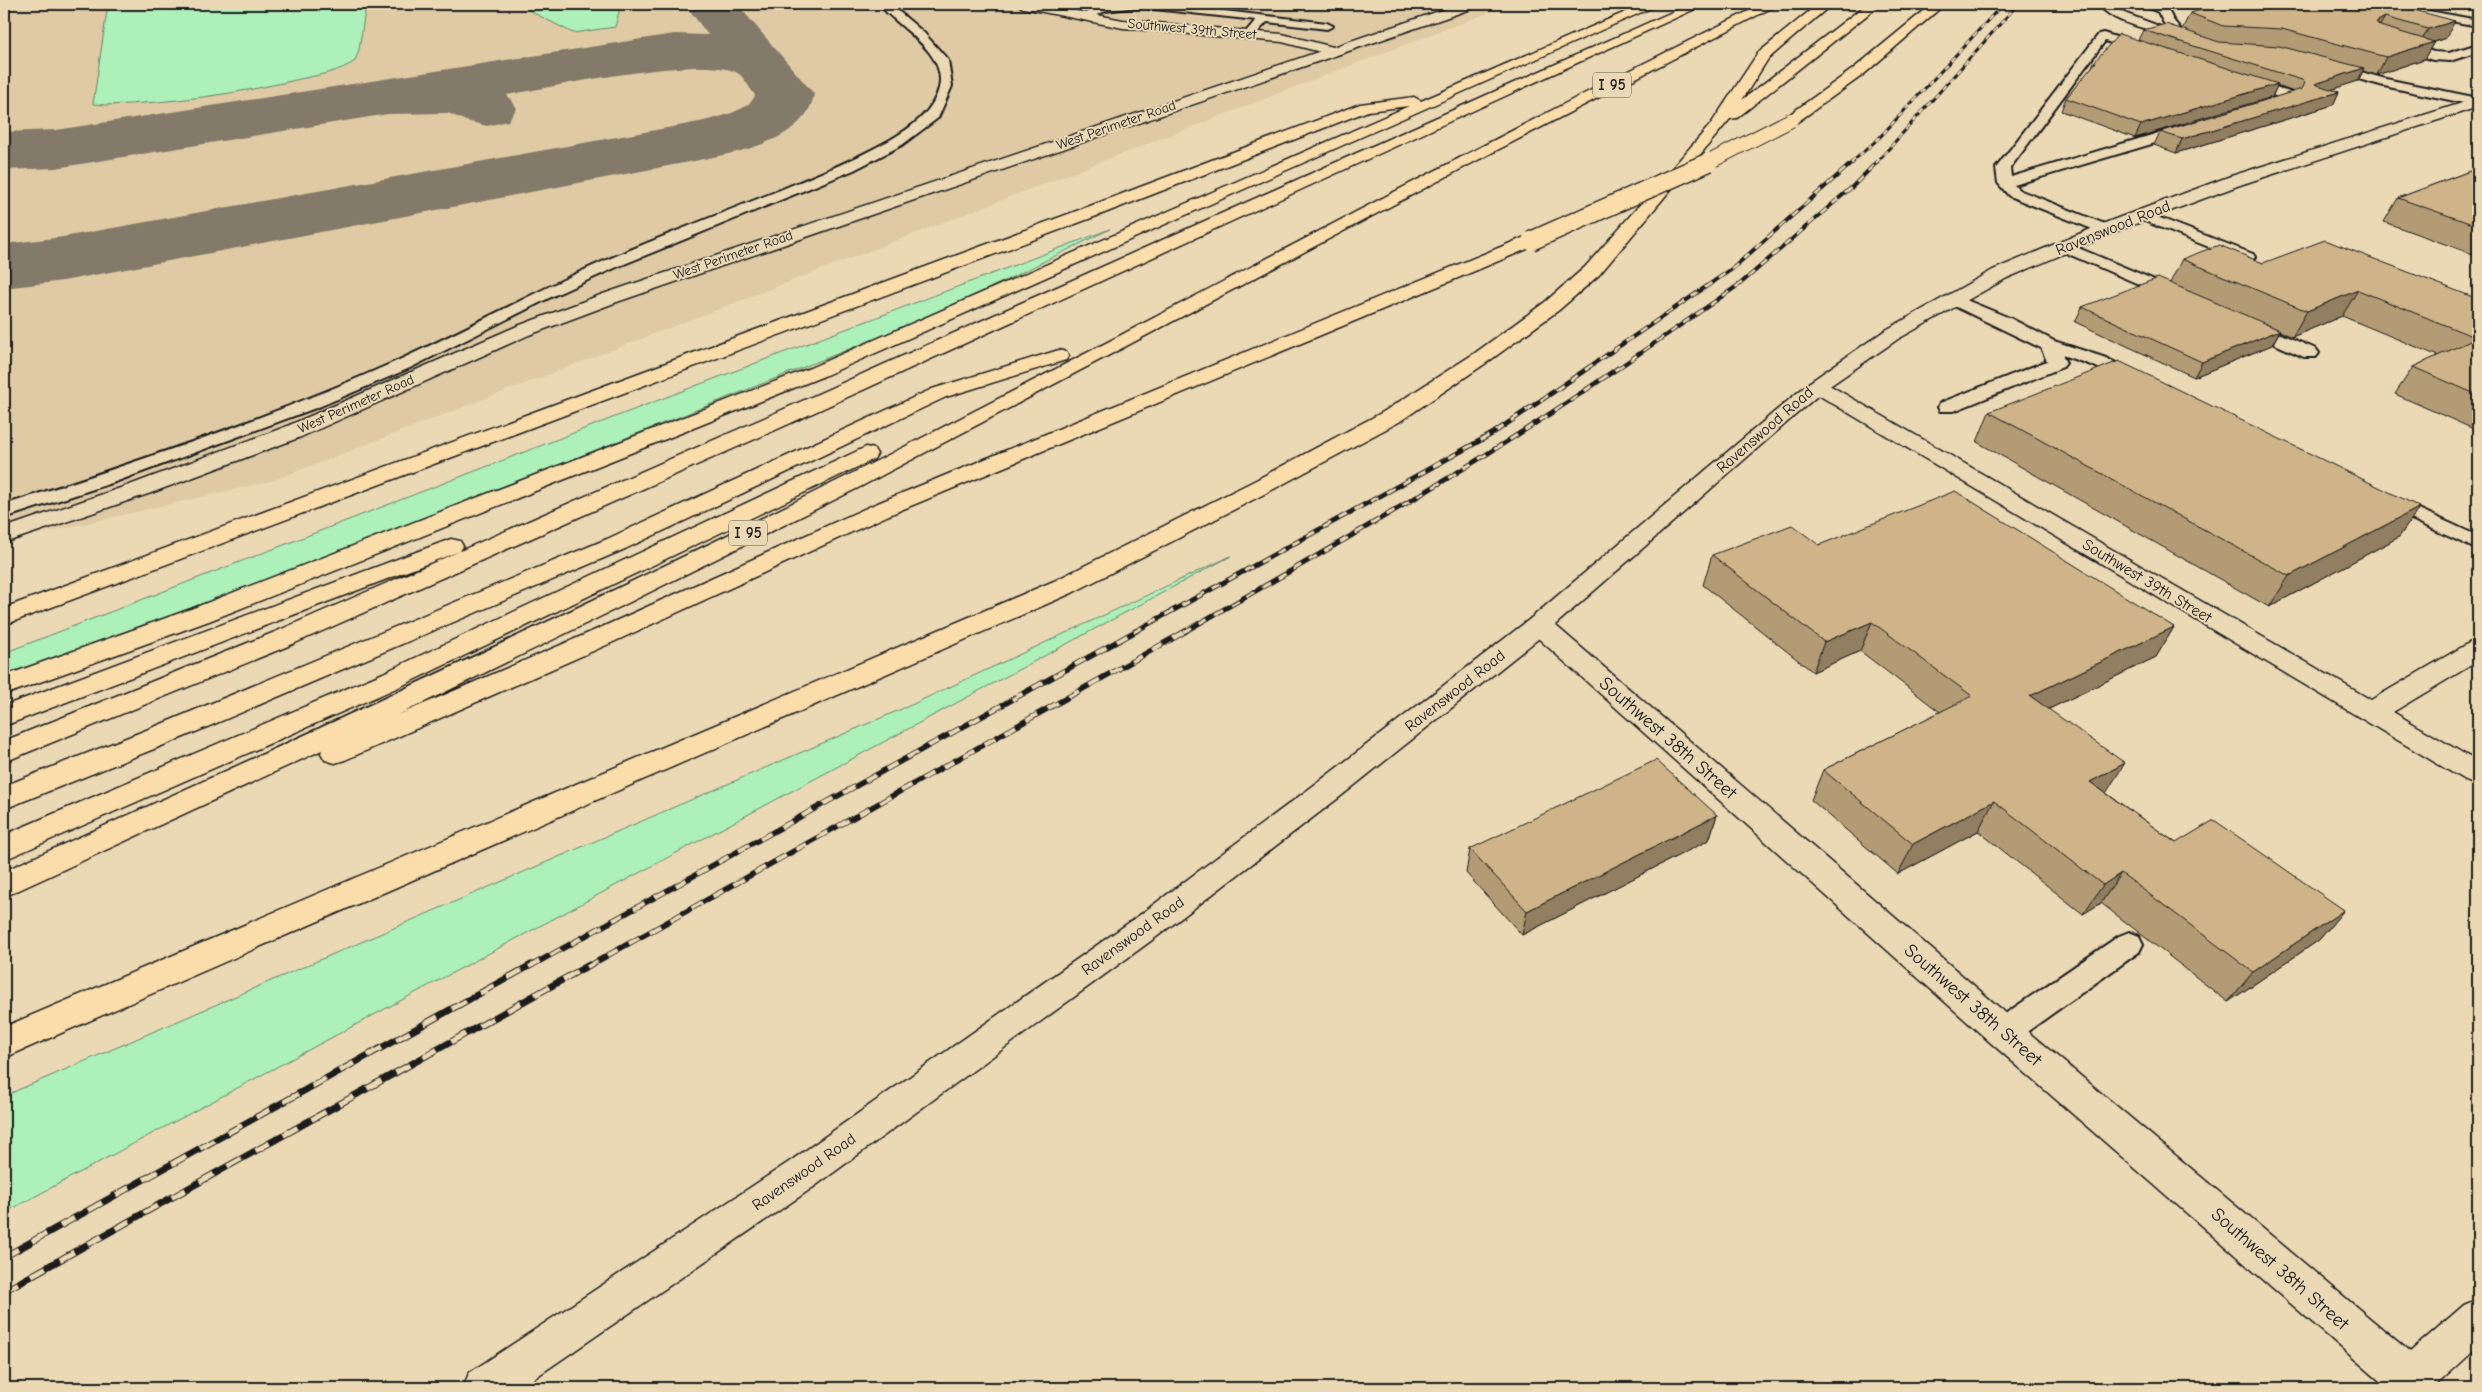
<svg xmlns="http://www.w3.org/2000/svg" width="2482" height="1392" font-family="'Comic Neue',sans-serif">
	<rect width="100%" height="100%" fill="#ebd9b6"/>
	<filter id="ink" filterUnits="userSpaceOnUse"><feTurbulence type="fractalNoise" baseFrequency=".02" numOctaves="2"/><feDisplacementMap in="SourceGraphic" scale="10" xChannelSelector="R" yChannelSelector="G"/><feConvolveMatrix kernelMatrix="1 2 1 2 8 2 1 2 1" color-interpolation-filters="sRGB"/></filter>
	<g filter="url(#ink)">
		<path fill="#dfcaa5" d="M4 4H1511L272 481 4 542Z"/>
		<path fill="#adf0ba" stroke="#64866b" d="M108 4H366L359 50 355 61C339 72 319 75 300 79 237 94 171 103 106 105L93 104Z
			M525 4H621L615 27 573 33 530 11Z
			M1110 229 937 314 230 596 4 678V653L690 388Z
			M1231 556 4 1213V1096L911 705Z"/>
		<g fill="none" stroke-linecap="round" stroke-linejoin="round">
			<path fill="#847a69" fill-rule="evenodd" d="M685 4H737L814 94C806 144 730 153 689 162L63 281 4 288V244L63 237 689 124C705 121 751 112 755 95 750 89 745 79 739 74 711 52 546 88 507 95L517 108 508 121 487 126 466 121 448 113 388 114 56 168 4 170V132L56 130 674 34 708 35Z"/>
			<defs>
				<path id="lane" d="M879 4H890L924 33 948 60 952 86 938 118 902 145 854 170 617 267 555 295 410 368 321 406 115 482 4 518V505C136 462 270 418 397 361 467 329 534 292 604 261 662 236 721 214 780 190 817 175 854 160 890 140 911 128 933 112 939 88 948 52 897 27 879 4Z
					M1165 4 1327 23 1333 26 1327 29 1267 22 1254 36 1250 37 1244 34 1256 20 1136 7 1106 11 1083 20 1077 17 1104 5Z
					M2104 4H2115L2114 6 2124 13 2167 29 2158 12 2139 4H2155L2167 8 2173 20 2188 38 2182 41 2176 40C2154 27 2119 27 2101 7Z
					M2368 4H2391L2478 20V26L2374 7Z
					M2103 33 2149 47 2151 50 2145 54 2105 41 2010 168 2011 177 2182 126H2192L2194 129 2192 132 2014 185 2019 190 2110 226 2113 229 2105 234 2009 196 1998 183 1996 168 2099 34Z
					M2396 41 2434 52 2449 53 2478 44V52L2450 61 2433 60 2392 47V43Z
					M2329 63 2386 79 2478 98V106L2384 86 2325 70 2323 67 2325 64Z
					M2243 77 2295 94 2297 97 2295 100 2269 108 2264 107 2263 104 2278 97 2239 84 2237 81Z
					M2142 211 2253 254 2255 257 2253 260H2241L2137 218 2135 215 2137 212Z
					M2064 242 2181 291 2183 294 2181 297H2169L2059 250 2056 247Z
					M1954 295 2012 319 2054 341 2106 358 2141 375 2144 379 2141 383H2129L2094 366 2062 355 2066 363 2063 367 1954 411H1940L1938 407 1940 403 2047 361 2041 348 1948 303 1946 300 1948 297Z
					M2247 320 2316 349 2319 353 2316 357H2304L2241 329 2239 325 2241 321Z
					M2386 494 2478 536V550L2379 504 2376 500 2379 496Z
					M2129 932 2139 936 2143 944 2139 952 2014 1041 2003 1045 1992 1041 1988 1032 1992 1023 2119 936Z"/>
				<path id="street" d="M1017 4H1041L1123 20 1282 34 1337 48 1339 51 1332 55 1282 42 1123 28 1023 8Z
					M1817 380 1824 382 2371 700 2469 643 2478 640V661L2393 712 2478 762V785L2468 782 1810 390 1807 386 1810 382Z
					M1539 617 1548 619 2015 1021 2410 1352 2464 1305 2478 1299V1347L2433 1388H2388L1991 1043 1530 631 1526 625 1530 619Z"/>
				<path id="secondary" d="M1460 4H1478L1477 7 617 302 529 335 301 437 151 493 4 543V528L135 483 285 427 515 327 603 294Z
					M2478 98V107L2240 185 2122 229 2007 278 1898 339 1824 390 1548 631 1341 796 1159 935 815 1186 520 1388H463L469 1373 789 1162 1137 917 1321 780 1530 619 1810 382 1884 331 1993 270 2110 221 2228 177Z"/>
				<path id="highway" d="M1644 4H1660L824 376 209 621 4 695V676L191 609 810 368 1409 106 1368 111 1102 214 4 625V608L1090 206 1360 104 1414 97 1421 101Z
					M1690 4H1706L780 428 293 644 4 762V741L275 632 764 418Z
					M1763 4H1779L1476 161 860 487 620 607 398 715 591 632 873 505 1525 237H1537L1540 241 1537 245 889 515 609 644 345 760 335 763 325 760 321 753 322 750 4 897V871C286 745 567 616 843 478 1151 323 1454 156 1763 4Z
					M1818 4H1832L1768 59 1742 100 1867 4H1881L1737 118 1730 119 1599 275 1559 310 1489 361 1399 422 1272 490 1072 593 4 1058V1027L1054 581 1256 480 1383 412 1475 353 1545 302 1585 267 1711 124 1758 53Z
					M1932 4H1945L1863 75 1796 123H1786L1783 120 1786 117 1853 69Z
					M1059 350 1066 352 1069 356 1066 360 946 397 625 549 179 739 4 809V786L159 725 607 539 932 389Z
					M866 447 874 449 877 454 874 459 401 686 4 860V835L381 674Z
					M451 539 460 541 463 546 460 551 4 726V706Z"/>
			</defs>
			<use href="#lane" stroke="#1c1c1c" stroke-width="4"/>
			<use href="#street" stroke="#1c1c1c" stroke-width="3"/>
			<use href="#secondary" stroke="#1c1c1c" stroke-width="3"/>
			<use href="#highway" stroke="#1c1c1c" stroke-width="3"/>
			<use href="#lane" fill="#ebd9b6" fill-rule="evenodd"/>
			<use href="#street" fill="#ebd9b6" fill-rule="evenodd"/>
			<use href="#secondary" fill="#ebd9b6" fill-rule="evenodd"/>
			<use href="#highway" fill="#faddab" fill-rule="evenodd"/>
			<defs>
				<path id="rail-far4" d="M1851 163 1879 138 2003 4
					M1876 163 2018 4"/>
				<path id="rail-far3" d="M1586 369 1732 269 1853 162
					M1617 369 1740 284 1852 187 1877 162"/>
				<path id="rail-far2" d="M1134 632 1492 434 1588 368
					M1184 632C1331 548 1478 465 1618 368"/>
				<path id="rail-far1" d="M529 967 1136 631
					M587 967 1186 631"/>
				<path id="rail" d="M4 1257 531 965
					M4 1291 589 965"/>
			</defs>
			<use href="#rail-far4" stroke="#1c1c1c" stroke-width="3"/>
			<use href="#rail-far3" stroke="#1c1c1c" stroke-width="4"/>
			<use href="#rail-far2" stroke="#1c1c1c" stroke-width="5"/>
			<use href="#rail-far1" stroke="#1c1c1c" stroke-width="5.5"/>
			<use href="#rail" stroke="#1c1c1c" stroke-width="7"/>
			<use href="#rail-far4" stroke="#ebd9b6" stroke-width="2" stroke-dasharray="5.5" stroke-linecap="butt"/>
			<use href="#rail-far3" stroke="#ebd9b6" stroke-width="2.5" stroke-dasharray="8" stroke-linecap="butt"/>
			<use href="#rail-far2" stroke="#ebd9b6" stroke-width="3" stroke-dasharray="9" stroke-linecap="butt"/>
			<use href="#rail-far1" stroke="#ebd9b6" stroke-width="4" stroke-dasharray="12" stroke-linecap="butt"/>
			<use href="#rail" stroke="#ebd9b6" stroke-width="5" stroke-dasharray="16" stroke-linecap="butt"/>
			<defs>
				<path id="highway-bridge-far1" d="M1707 163 1791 120"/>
				<path id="highway-bridge" d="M1531 241 1709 162"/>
			</defs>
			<use href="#highway-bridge-far1" stroke="#1c1c1c" stroke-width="16" stroke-linecap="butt"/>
			<use href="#highway-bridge" stroke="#1c1c1c" stroke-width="21" stroke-linecap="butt"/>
			<use href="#highway-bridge-far1" stroke="#faddab" stroke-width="14"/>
			<use href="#highway-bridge" stroke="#faddab" stroke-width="18"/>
		</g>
		<path fill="#b39b76" stroke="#1c1c1c" d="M2392 4 2446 38 2434 42 2424 59 2377 75 2363 71 2358 81 2331 89 2339 92 2333 105 2176 153 2154 145 2160 132 2294 92 2277 86 2272 97 2135 138 2061 111 2066 98 2091 69 2094 62 2138 40 2143 30H2182L2190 13Z
			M2478 168V256L2384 222 2398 198Z
			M2182 259 2263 263 2478 299V431L2395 394 2413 367 2438 356 2342 316 2292 337 2280 331 2272 345 2194 377 2075 322 2082 307 2170 283Z
			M1989 412 2420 507 2399 537 2269 607 1977 442Z
			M1819 545 2174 627 2156 657 2049 709 2106 793 2176 843 2344 910 2319 940 2228 1002 2101 903 2083 914 1978 831 1898 874 1811 800 1823 770 1940 712 1860 651 1813 672 1703 585 1712 555Z
			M1717 815 1709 840 1522 935 1466 873 1470 849Z"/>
		<path fill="#927e60" stroke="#1c1c1c" d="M2385 17 2375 34 2376 22Z
			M2455 21 2446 38 2419 46 2428 29Z
			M2434 42 2424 59 2377 75 2386 57Z
			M2364 68 2358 81 2309 97 2315 84Z
			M2278 84 2272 97 2135 138 2141 125Z
			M2339 92 2333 105 2176 153 2182 139Z
			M2358 290 2342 316 2292 337 2307 311Z
			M2280 330 2272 345 2194 377 2202 362Z
			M2420 507 2399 537 2269 607 2289 576Z
			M1872 622 1860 651 1813 672 1824 642Z
			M2174 627 2156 657 2014 726 2030 696Z
			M2125 763 2106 793 2090 782Z
			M1994 801 1978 831 1898 874 1913 844Z
			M1717 815 1709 840 1522 935 1527 911Z
			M2121 873 2101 903 2083 914 2103 885Z
			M2344 910 2319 940 2228 1002 2253 972Z"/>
		<path fill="#d0b489" stroke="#1c1c1c" d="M2223 4H2392L2455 21 2428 29 2385 17 2376 22 2380 26 2434 42 2386 57 2282 29 2223 26 2190 13Z
			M2166 24 2219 42 2279 46 2364 68 2315 84 2339 92 2182 139 2160 132 2302 89 2305 83 2302 80 2143 30Z
			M2119 34 2278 84 2141 125 2066 98 2096 62H2094Z
			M2478 168V226L2398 198Z
			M2325 240 2478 299V395L2413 367 2477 338 2358 290 2307 311 2182 259 2219 245 2263 263Z
			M2158 278 2280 330 2202 362 2082 307Z
			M2119 361 2420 507 2289 576 1989 412Z
			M1955 491 2174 627 2030 696 2125 763 2090 782 2176 843 2214 820 2344 910 2253 972 2121 873 2103 885 1994 801 1913 844 1823 770 1972 696 1872 622 1824 642 1712 555 1792 525 1819 545Z
			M1656 760 1717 815 1527 911 1470 849Z"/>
	</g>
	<g text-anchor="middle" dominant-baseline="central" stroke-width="4" stroke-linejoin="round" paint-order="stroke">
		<g font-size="14" fill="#1c1c1c" stroke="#ebd9b6">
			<text transform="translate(1192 29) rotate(5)">Southwest 39th Street</text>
			<text transform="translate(1116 125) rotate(-19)">West Perimeter Road</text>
			<text transform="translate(733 255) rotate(-19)">West Perimeter Road</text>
			<text transform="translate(356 404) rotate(-24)">West Perimeter Road</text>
		</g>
		<g fill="#ebd9b6" stroke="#5a554a" stroke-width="1">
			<rect x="1593" y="72.5" width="38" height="25" rx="4"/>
			<rect x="729" y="520.5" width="38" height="25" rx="4"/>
		</g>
		<g font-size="15" font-weight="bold" fill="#1c1c1c">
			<text x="1612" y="85">I 95</text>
			<text x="748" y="533">I 95</text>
		</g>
		<g font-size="16" fill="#1c1c1c" stroke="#ebd9b6">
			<text transform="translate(2113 228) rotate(-22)">Ravenswood Road</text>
			<text transform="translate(1765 430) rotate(-41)">Ravenswood Road</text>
			<text transform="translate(2147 581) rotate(31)">Southwest 39th Street</text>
			<text transform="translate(1455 691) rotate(-38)">Ravenswood Road</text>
			<text transform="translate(1133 936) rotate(-36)">Ravenswood Road</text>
			<text transform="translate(804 1172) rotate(-35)">Ravenswood Road</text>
		</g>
		<g font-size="19" fill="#1c1c1c" stroke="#ebd9b6">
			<text transform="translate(1668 738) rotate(41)">Southwest 38th Street</text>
			<text transform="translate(1973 1005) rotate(41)">Southwest 38th Street</text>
			<text transform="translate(2280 1269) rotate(41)">Southwest 38th Street</text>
		</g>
	</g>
	<rect width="2482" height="1392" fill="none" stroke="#ebd9b6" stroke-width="20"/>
	<rect x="10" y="10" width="2462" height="1372" fill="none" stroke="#1c1c1c" stroke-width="2" filter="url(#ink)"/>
</svg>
